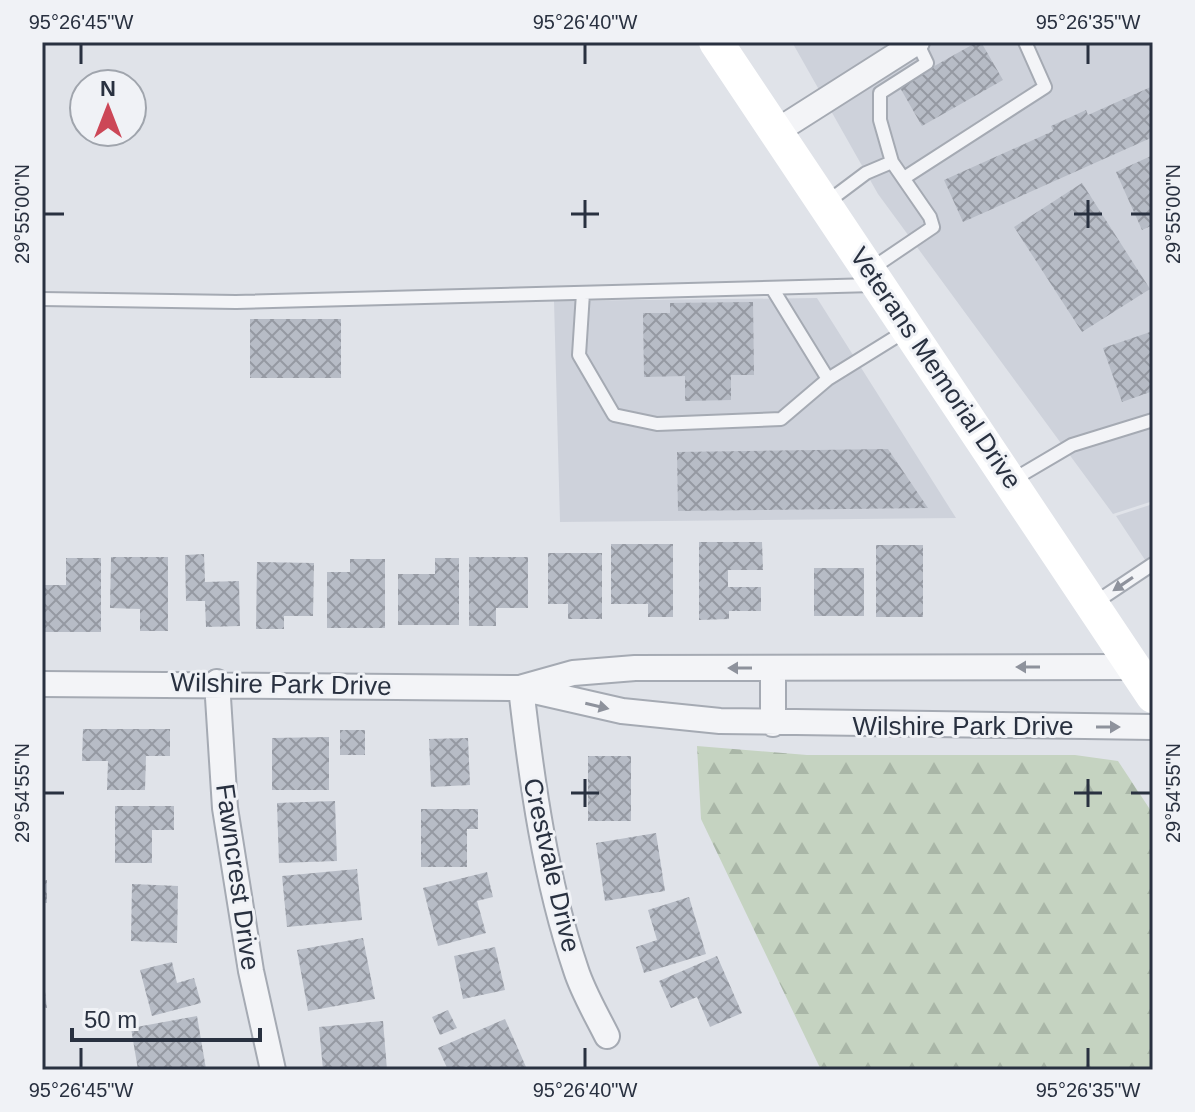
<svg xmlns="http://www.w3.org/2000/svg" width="1195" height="1112" font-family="Arial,sans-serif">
	<defs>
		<pattern id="forest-firs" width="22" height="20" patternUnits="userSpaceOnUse" patternTransform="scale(2)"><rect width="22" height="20" fill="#c5d3c1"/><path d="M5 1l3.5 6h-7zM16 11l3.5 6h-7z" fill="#a9b6a7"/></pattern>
		<pattern id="building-cross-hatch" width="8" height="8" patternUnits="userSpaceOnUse" patternTransform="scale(2)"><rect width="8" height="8" fill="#b7bcc6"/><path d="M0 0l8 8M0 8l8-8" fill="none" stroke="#9599a2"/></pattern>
	</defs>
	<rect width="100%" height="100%" fill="#e0e3e9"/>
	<path fill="#ced2db" d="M792 42H1153V501L1113 514 878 194Z
		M817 298 956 518 560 522 554 301Z
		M1153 504V572L1116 516Z"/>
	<path fill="url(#forest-firs)" d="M697 746 807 755H1075L1118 761 1153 814V1070H821L701 819Z"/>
	<path fill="url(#building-cross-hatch)" d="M977 42H981L1003 80 922 126 899 86Z
		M1153 86V137L963 222 944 180 1053 131 1051 126 1086 110 1088 115Z
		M1153 155V225L1142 230 1116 172Z
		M1082 183 1150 289 1082 332 1014 227Z
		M753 302 754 375H731V400L685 401V376L644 377 643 313H670V303Z
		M250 319H341V378H250Z
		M1153 331V391L1122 402 1103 348Z
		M888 449 928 508 678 511 677 452Z
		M699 542H762L763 570H728V587H761V611H729V619L699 620Z
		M611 544H673V617H648V604H611Z
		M876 545H923V617H876Z
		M548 553H602V619H568V604H548Z
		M204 554 205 582 239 581 240 626 206 627 205 601H186L185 555Z
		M111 557H168V631H140V609L110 608Z
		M469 557H528V608H496V626H469Z
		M66 558H101V632H43V585H66Z
		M435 558H459V625H398V574H435Z
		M350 559H385V628H327V572H350Z
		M257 562 314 563 313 616H284V629H256Z
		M814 568H864V616H814Z
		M83 729H170V756H146L145 790H107L108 761H82Z
		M340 730H365V755H340Z
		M329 737V790H272V738Z
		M468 738 470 785 431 787 429 739Z
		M588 756H631V821H588Z
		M335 801 337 861 279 863 277 803Z
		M115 806H174V830H152V863H115Z
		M421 809H478V829H467V867H421Z
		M656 833 665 891 605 901 596 843Z
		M357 869 362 920 287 927 282 876Z
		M487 872 493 897 477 901 486 933 438 946 423 888Z
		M42 880H47V903H42Z
		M132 884 178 886 177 943 131 941Z
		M689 897 706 954 644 973 636 947 657 940 648 910Z
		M363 938 375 999 308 1011 297 950Z
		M495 947 505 990 463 999 454 956Z
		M717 956 742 1013 710 1027 697 997 671 1008 659 981Z
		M172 962 177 983 194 978 201 1003 152 1016 140 970Z
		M42 966 47 1008H42Z
		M448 1010 457 1028 440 1035 432 1017Z
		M197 1016 206 1069 138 1070 131 1028Z
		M505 1019 526 1067 469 1070 467 1066 448 1070 438 1048Z
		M383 1021 387 1070H323L319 1027Z"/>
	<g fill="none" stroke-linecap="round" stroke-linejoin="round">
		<defs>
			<path id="lane" d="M892 162 880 120V93L927 63 917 42
				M904 178 1045 87 1025 42
				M826 203 866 173 892 162 930 217 933 227 871 269
				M772 288 828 379 907 330
				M583 293 579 355 614 415 657 424 781 419 828 379
				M42 299 236 302 874 285
				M1011 481 1072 445 1153 420
				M1093 604 1153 564"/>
			<path id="street" d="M777 131 917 42
				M217 682 225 808 251 971 273 1070
				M42 684 521 688 622 711 720 721 1153 727
				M523 687 573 673 635 668 1134 667
				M521 688C532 783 545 878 576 970 583 992 596 1014 607 1036
				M773 724V668"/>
		</defs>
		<use href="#lane" stroke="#a5aab3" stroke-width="16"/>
		<use href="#street" stroke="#a5aab3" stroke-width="28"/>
		<use href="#lane" stroke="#f3f4f7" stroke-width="12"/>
		<use href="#street" stroke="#f3f4f7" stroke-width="24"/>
		<path stroke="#fff" stroke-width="34" d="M716 42 1153 696"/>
	</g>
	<defs><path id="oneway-solid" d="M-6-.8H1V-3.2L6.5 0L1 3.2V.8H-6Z" transform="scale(2)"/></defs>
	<g fill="#8e929c">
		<use href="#oneway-solid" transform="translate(1123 584) rotate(146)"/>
		<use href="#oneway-solid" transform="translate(1028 667) rotate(180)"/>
		<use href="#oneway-solid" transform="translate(740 668) rotate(180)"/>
		<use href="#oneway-solid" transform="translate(597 706) rotate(13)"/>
		<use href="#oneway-solid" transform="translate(1108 727)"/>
	</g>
	<path fill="none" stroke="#293140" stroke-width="3" d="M81 44V64M585 44V64M1088 44V64M585 200V228M1088 200V228M44 214H64M571 214H599M1074 214H1102M1131 214H1151M585 779V807M1088 779V807M44 793H64M571 793H599M1074 793H1102M1131 793H1151M81 1048V1068M585 1048V1068M1088 1048V1068"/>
	<g text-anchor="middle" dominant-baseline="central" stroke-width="6" stroke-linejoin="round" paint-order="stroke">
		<g font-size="26" fill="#293140" stroke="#f0f2f6">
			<text transform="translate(936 368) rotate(56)">Veterans Memorial Drive</text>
			<text transform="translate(281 684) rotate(1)">Wilshire Park Drive</text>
			<text x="963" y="726">Wilshire Park Drive</text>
			<text transform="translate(552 865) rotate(77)">Crestvale Drive</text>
			<text transform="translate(238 877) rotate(82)">Fawncrest Drive</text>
		</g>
	</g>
	<rect width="1195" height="1112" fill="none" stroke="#f0f2f6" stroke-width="88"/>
	<g transform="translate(108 108)"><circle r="38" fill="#f0f2f6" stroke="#a0a5ad" stroke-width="2"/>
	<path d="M0-6L14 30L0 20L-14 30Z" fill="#cc4757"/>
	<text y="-12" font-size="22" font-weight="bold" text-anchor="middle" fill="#293140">N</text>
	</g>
	<path d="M72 1028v12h188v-12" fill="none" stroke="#293140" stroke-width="4"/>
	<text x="84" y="1028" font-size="24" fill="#293140" stroke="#f0f2f6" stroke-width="6" paint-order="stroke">50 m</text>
	<rect x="44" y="44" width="1107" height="1024" fill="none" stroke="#293140" stroke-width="3"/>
	<g font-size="20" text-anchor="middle" fill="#293140">
		<text x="81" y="29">95°26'45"W</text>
		<text x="585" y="29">95°26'40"W</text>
		<text x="1088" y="29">95°26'35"W</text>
		<text transform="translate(22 214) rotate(-90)" y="7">29°55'00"N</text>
		<text transform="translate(1173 214) rotate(-90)" y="7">29°55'00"N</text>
		<text transform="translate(22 793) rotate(-90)" y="7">29°54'55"N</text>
		<text transform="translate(1173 793) rotate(-90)" y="7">29°54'55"N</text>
		<text x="81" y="1097">95°26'45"W</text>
		<text x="585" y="1097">95°26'40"W</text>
		<text x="1088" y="1097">95°26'35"W</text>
	</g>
</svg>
